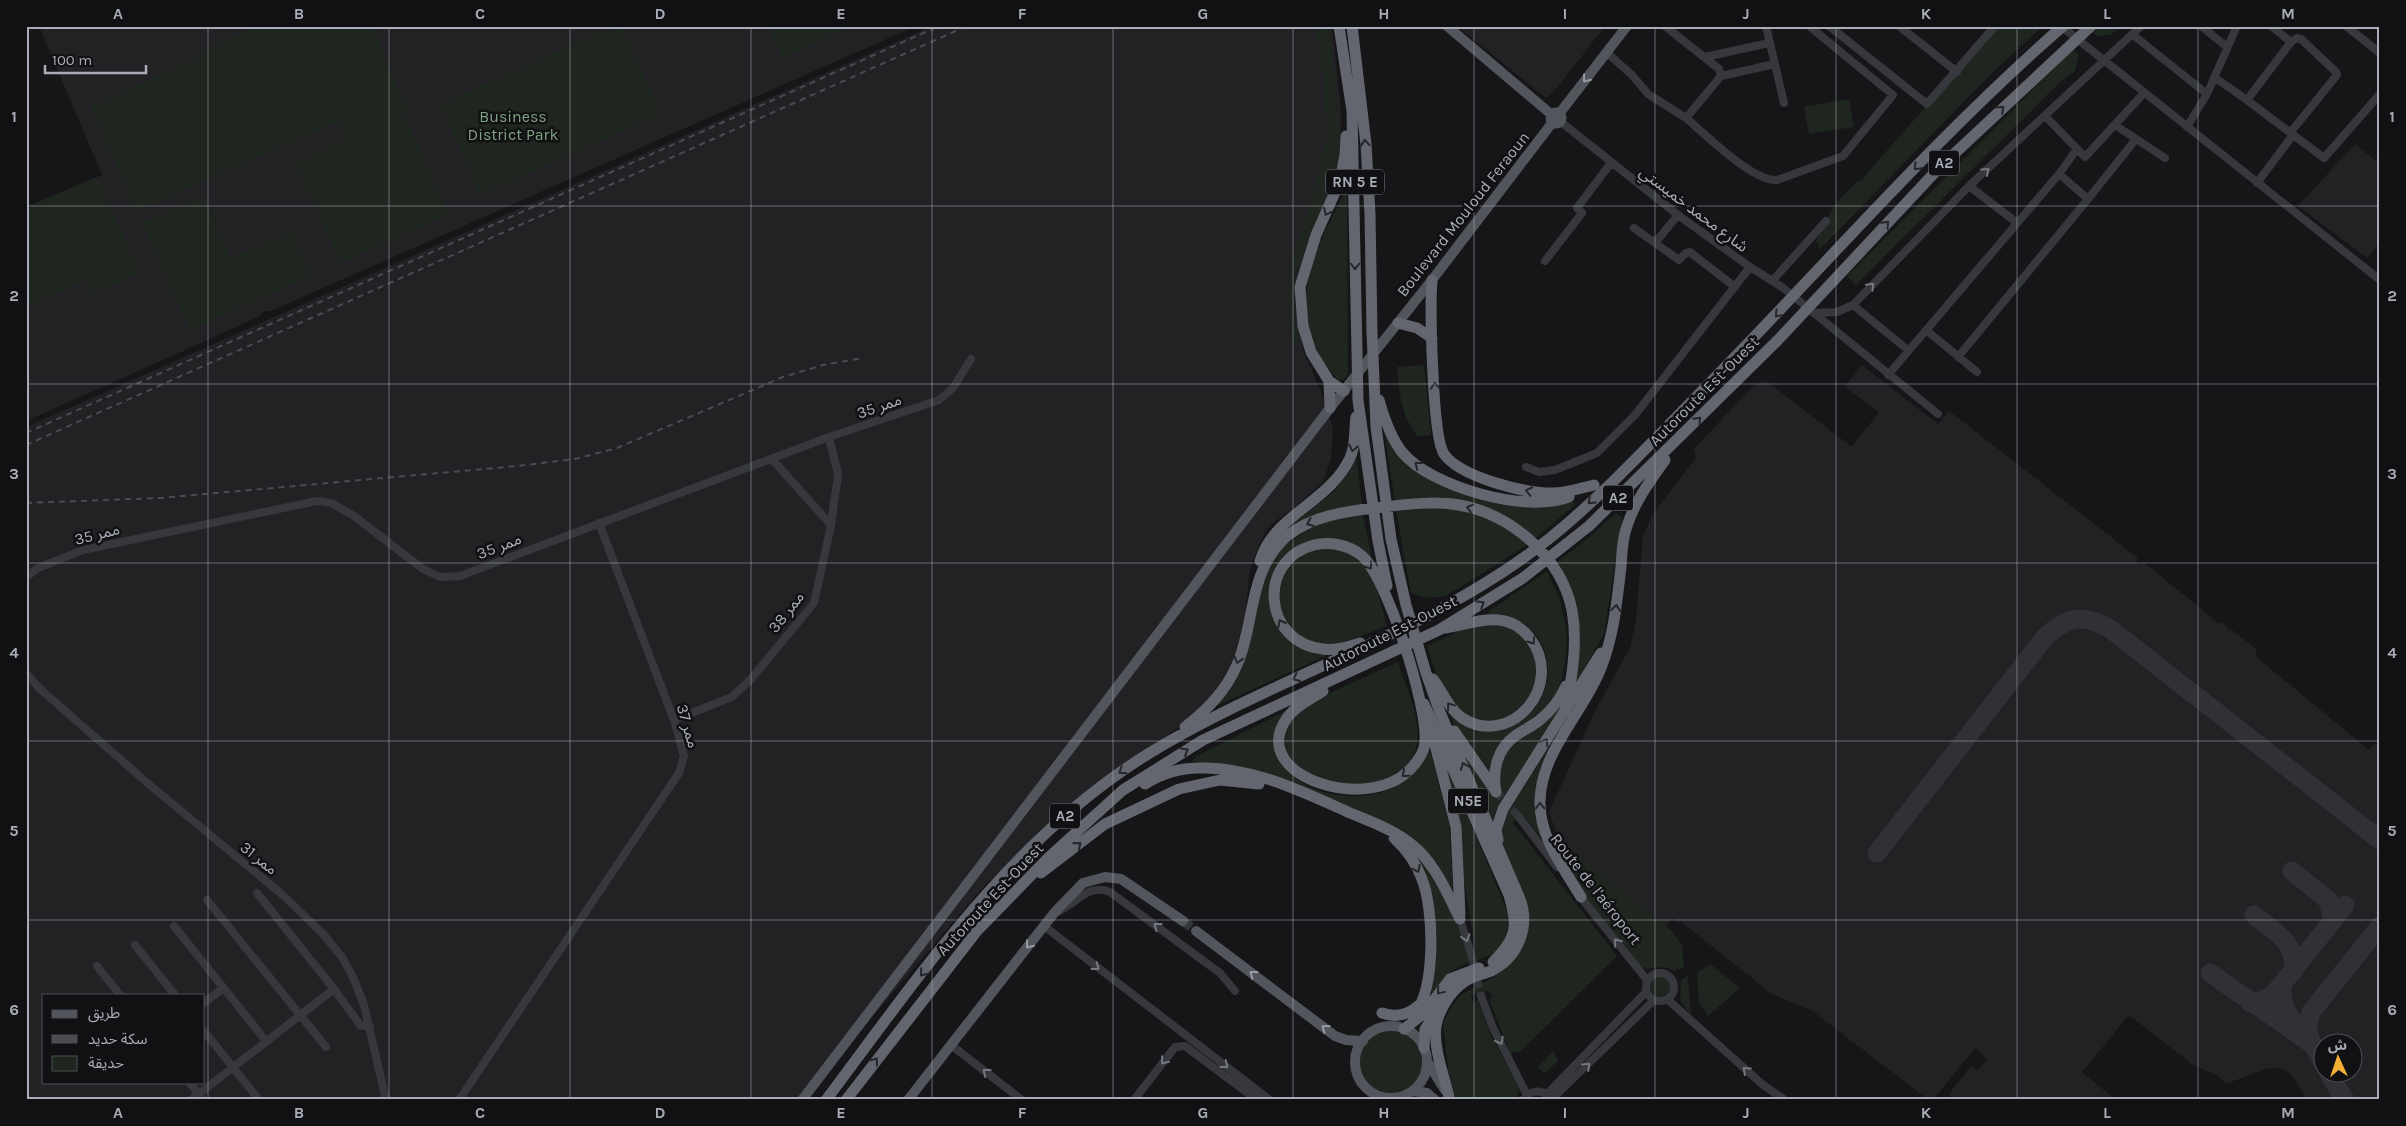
<svg xmlns="http://www.w3.org/2000/svg" width="2406" height="1126" font-family="Karla,'Noto Sans Arabic',sans-serif">
	<rect width="100%" height="100%" fill="#161618"/>
	<path fill="#222225" fill-rule="evenodd" d="M39 26H916L271 311H264L260 316 181 352 26 421V207L102 175Z
		M932 26H1332L1341 111 1340 174 1299 270 1294 296 1303 350 1322 394 1333 429 1331 458 1323 482 1295 507 1269 526 1259 545 1250 569 1245 615 1235 654 1226 677 1196 715 1112 774 1065 812 985 885 801 1100H26V427ZM44 995H204V1082H44Z
		M1457 26H1605L1558 87 1546 98Z
		M2355 144 2375 160 2377 157 2380 159V241L2367 258 2298 206Z
		M1862 365 1938 424 1949 411 2138 558 2136 561 2140 565 2143 562 2220 624 2222 622 2230 631 2231 629 2247 642 2257 650 2255 656 2369 750 2375 743 2380 746V1100H2307L2291 1074 2280 1068 2265 1069 2226 1084 2218 1076 2193 1065 2129 1015 2082 1072 2116 1100H1950L1952 1097 1949 1094 1971 1066 1977 1071 1987 1059 1975 1048 1933 1100H1929L1811 1010 1772 994 1680 921 1678 923 1673 918 1666 926 1559 840 1549 812 1596 709 1630 648 1636 619 1643 536 1652 515 1696 458 1694 449 1754 385 1766 381 1852 447 1879 412 1845 387ZM2324 1044H2354V1074H2324Z"/>
	<path fill="#1e261f" d="M256 26H371L376 31 382 52 408 111 404 114 449 214 341 263 295 164 347 139 339 121 136 211 91 106 200 57 199 53Z
		M622 26 661 114 480 195 440 104 601 32 603 35Z
		M768 26H853L783 58Z
		M1315 26H1329L1341 147 1328 197 1309 236 1295 274 1294 316 1299 337 1294 346 1291 333 1288 296 1290 266 1310 207 1323 150 1327 140 1323 74Z
		M1999 26H2043L1993 72 1820 249 1816 241 1835 204 1857 182 1861 181C1905 128 1953 78 1999 26Z
		M2099 26H2121L2111 35 2097 36 2092 32Z
		M2073 49 2079 54 2075 71 2058 84 1856 285 1847 276Z
		M1849 99 1854 127 1809 134 1804 107Z
		M97 177 140 273 93 294 87 280 26 306V207Z
		M1347 188 1348 374 1343 380H1338C1329 370 1318 358 1313 345 1291 290 1322 237 1347 188Z
		M204 196 231 258 292 231 312 275 190 330 142 223Z
		M1424 365 1431 435 1417 436C1400 412 1400 395 1397 367Z
		M1384 432 1403 457 1507 503 1529 508 1554 507 1571 502 1576 504 1536 538C1495 502 1448 495 1395 501Z
		M1355 460H1357L1362 506 1279 534 1335 491Z
		M1446 507C1480 514 1500 521 1527 545L1446 596 1426 598 1411 593 1396 511Z
		M1616 513 1621 516 1622 521 1604 633 1571 695 1576 638 1556 563 1587 539Z
		M1363 515 1373 564 1322 540C1310 548 1284 562 1275 573 1271 577 1269 588 1270 595 1270 633 1297 655 1334 652L1212 708 1237 673 1267 566 1282 548 1309 528 1331 521Z
		M1320 547 1351 552 1374 578 1387 626 1334 646 1305 642 1285 623 1278 594 1284 572 1295 558Z
		M1547 571 1560 600 1567 633 1566 657 1559 692 1554 702 1510 737 1491 778 1450 718C1467 725 1486 734 1505 728 1552 716 1564 649 1522 623 1513 618 1499 618 1489 616L1488 612Z
		M1483 623C1491 624 1503 623 1510 626 1519 630 1527 639 1531 648 1542 669 1537 694 1519 711 1501 729 1464 722 1451 703 1439 686 1433 664 1427 646L1461 630Z
		M1398 662C1405 684 1417 709 1418 733 1419 768 1386 786 1355 787 1341 788 1317 778 1302 775L1283 748 1287 724 1314 700Z
		M1562 703 1560 712 1503 797 1495 813 1492 833 1464 754 1493 795 1501 789 1499 771 1509 746Z
		M1575 706 1548 757 1538 826 1541 837 1522 814 1513 823 1617 956 1520 1052 1510 1053 1489 999 1493 998 1489 991 1471 995 1473 1002 1478 1000 1489 1032 1519 1088 1517 1100H1456L1448 1068 1443 1023 1451 1007 1461 995 1496 976 1495 973 1516 954 1500 853 1503 820Z
		M1285 711C1281 719 1276 727 1274 736 1273 744 1276 754 1280 761 1303 802 1385 809 1415 772 1422 762 1424 752 1427 740L1449 823 1453 892 1437 863 1421 846 1348 808 1192 762 1195 757Z
		M1446 763 1507 911C1512 969 1477 950 1447 975 1440 981 1436 989 1432 998L1430 911 1414 856C1440 869 1459 929 1468 957L1476 956Z
		M1568 847 1672 931 1682 945 1684 967 1675 971 1664 967 1645 969 1636 963 1582 894 1557 850Z
		M1710 964 1740 988 1708 1016 1699 1002 1697 973Z
		M1688 975 1691 1015 1680 1001 1681 980Z
		M1650 986a10 10 0 1 1 20 0a10 10 0 1 1-20 0Z
		M1360 1062a31 31 0 1 1 62 0a31 31 0 1 1-62 0Z
		M1554 1051 1558 1061 1545 1073 1537 1067Z"/>
	<g fill="none" stroke-linecap="round" stroke-linejoin="round">
		<path stroke="#303135" stroke-width="19" d="M1877 853 2045 637C2067 617 2082 613 2109 628L2380 840
			M2292 871 2329 901 2332 921
			M2254 915C2274 932 2298 942 2293 972
			M2210 973 2312 1044
			M2283 984C2279 1004 2290 1017 2301 1032
			M2250 1003 2260 1002 2274 994 2345 905
			M2324 1064C2312 1044 2303 1034 2311 1012L2380 926
			M2329 1074 2345 1100"/>
		<path stroke="#333438" stroke-width="8" stroke-dasharray="8 4" stroke-linecap="butt" d="M1496 792 1519 817
			M1472 957 1481 996"/>
		<path stroke="#333438" stroke-width="10" stroke-dasharray="10 5" stroke-linecap="butt" d="M1183 921 1196 931"/>
		<path stroke="#37383d" stroke-width="8" d="M1665 26 1719 69 1721 76 1686 118C1706 135 1753 182 1777 180L1843 156 1893 95 1809 26
			M1766 26 1784 103
			M1829 26 1927 104 1995 26
			M1899 26 1957 72
			M2061 26 2380 280
			M2201 26 2227 47
			M2271 26 2291 42
			M2346 26 2380 53
			M2132 34 2207 94 2187 127
			M1606 52 1632 75 1648 94 1686 118
			M1705 57 1769 43
			M1721 76 1775 64
			M2214 77 2247 100 2324 158 2380 94
			M2207 94 2237 26
			M2247 100 2291 42 2297 38 2301 39 2336 72 2337 75 2290 133
			M2045 116 2085 157 2144 93
			M1561 122 1678 215 1750 267 1782 287 1938 414
			M2115 125 2165 158
			M2059 174 2088 199 2136 139
			M2257 183 2293 135
			M1969 186 2016 222
			M1678 215 1655 243 1679 260 1686 253 1690 252 1735 287
			M1634 228 1655 243
			M1545 261 1582 213 1577 208 1611 163
			M1773 280 1826 221
			M1853 305 1908 350
			M1814 313 1837 312 1853 305 1969 186 2141 26
			M1926 330 1977 372
			M1958 357 2088 199
			M1888 375 2059 174 2077 149
			M772 459 831 525
			M1526 467 1539 472 1555 470 1597 453 1635 415 1750 267
			M26 577 38 568 83 550 317 501 331 503 354 516 423 569 440 577 460 576 829 437 939 400 953 388 971 359
			M26 673 39 688 151 786 284 896 323 934 342 957 353 977 364 1005 386 1100
			M674 720 732 697 751 679 814 603 831 525 838 474 829 437
			M1519 817 1557 867
			M257 893 334 989
			M1578 894 1647 980
			M207 900 326 1047
			M1057 912C1077 904 1087 883 1110 892L1220 973 1235 991
			M1460 919 1472 957
			M174 926 266 1041
			M1044 926 1270 1100
			M135 945 175 995
			M97 966 120 995
			M1646 987a14 14 0 1 1 28 0a14 14 0 1 1-28 0Z
			M1481 996 1493 1028 1527 1095
			M1667 999 1762 1084 1785 1100
			M204 1003 223 988
			M204 1031 259 1100
			M951 1045 1022 1100
			M189 1082 203 1100
			M1547 1094 1646 992
			M191 1100 334 989 360 1025 370 1027
			M459 1100 679 773 684 756 674 720 599 523
			M1134 1100 1175 1047 1185 1046 1257 1100
			M1523 1100C1530 1090 1540 1089 1549 1096
			M1551 1100 1654 1000"/>
		<path stroke="#53555c" stroke-width="10" d="M1447 26 1552 115
			M1550.5 118a5.5 5.5 0 1 1 11 0a5.5 5.5 0 1 1-11 0Z
			M1559 114 1627 26
			M1196 931 1335 1036 1346 1040 1363 1041
			M1355 1062a36 36 0 1 1 72 0a36 36 0 1 1-72 0Z
			M1427 1061 1445 1090
			M1413 1091 1427 1093 1435 1100
			M802 1100 1330 408 1432 280 1552 123
			M908 1100 1054 913 1083 883 1105 877 1121 879 1183 921"/>
		<path stroke="#63666e" stroke-width="11" d="M1339 26 1352 111 1358 400 1378 541 1387 586
			M1352 26 1366 144 1370 214 1372 332 1376 427 1391 539 1406 605 1426 673 1439 710 1520 899C1530 926 1519 956 1493 970 1483 975 1473 975 1464 982 1451 991 1439 1009 1436 1026 1433 1048 1444 1075 1449 1097
			M1432 280C1430 306 1432 436 1444 454 1460 477 1526 494 1553 493 1566 493 1581 488 1594 485
			M1398 323 1417 328 1432 338
			M1329 381 1344 391
			M1379 400C1384 418 1391 438 1402 452 1430 487 1528 514 1569 497
			M1330 408 1329 381 1311 352 1303 326 1300 287 1316 235 1340 181 1345 155 1346 136
			M1260 561C1274 514 1328 504 1350 458 1356 446 1354 430 1356 417
			M1433 679C1443 692 1448 708 1462 718 1511 749 1566 685 1530 638 1522 628 1512 621 1499 620 1482 618 1463 625 1446 628
			M1323 691C1311 699 1295 706 1287 718 1245 777 1374 817 1414 765 1419 759 1425 750 1425 741 1428 707 1387 576 1361 555 1348 545 1330 541 1314 545 1256 560 1263 643 1323 649 1336 651 1348 647 1360 643
			M1424 704 1509 895C1518 926 1517 939 1493 962
			M1185 727C1206 711 1225 692 1236 667 1256 623 1247 571 1287 536 1314 514 1351 511 1384 507 1408 504 1435 501 1459 505 1511 514 1561 557 1572 610 1578 643 1572 679 1565 711
			M1454 731 1495 790
			M1432 733 1456 827 1460 914
			M1145 784C1161 774 1180 768 1199 768 1251 766 1303 792 1350 813 1374 823 1400 832 1419 851 1438 870 1448 895 1460 919
			M1496 792C1492 771 1497 749 1515 736 1523 730 1533 726 1541 719 1552 710 1560 699 1566 686
			M1394 838C1406 849 1416 863 1422 879 1434 910 1436 986 1415 1014
			M1498 840 1496 830 1503 809 1601 653
			M1041 873 1105 824 1179 789 1220 780 1259 784
			M1581 897C1563 867 1539 837 1540 801 1541 751 1584 712 1601 668 1614 635 1617 601 1621 567 1622 553 1622 539 1627 526 1635 501 1650 481 1665 460
			M1382 1013C1396 1018 1408 1015 1419 1005
			M1404 1029 1423 1014 1450 979 1479 968
			M1424 1048 1425 1029 1439 1008
			M826 1100C920 975 1012 838 1148 754 1278 674 1430 634 1550 538 1602 496 1648 446 1694 399 1817 275 1931 141 2063 26
			M846 1100 977 931 1049 857 1123 790 1203 740 1439 630 1523 578 1589 526 1777 341 1939 168 2091 26"/>
		<path stroke="#4a4c52" stroke-width="2" stroke-dasharray="6 5" stroke-linecap="butt" d="M26 433 939 26
			M26 445 967 26
			M26 503 161 498 517 466 575 459 617 448 783 377 823 365 863 358"/>
	</g>
	<defs><path id="oneway-chevron" d="M-2-3.5L2.5 0L-2 3.5" fill="none" stroke-width="1.6" stroke-linecap="round" stroke-linejoin="round" transform="scale(1.25)"/></defs>
	<g stroke="#979ba6">
		<use href="#oneway-chevron" transform="translate(1586 79) rotate(128)"/>
		<use href="#oneway-chevron" transform="translate(1029 945) rotate(128)"/>
		<use href="#oneway-chevron" transform="translate(1253 974) rotate(-143)"/>
		<use href="#oneway-chevron" transform="translate(1325 1028) rotate(-144)"/>
	</g>
	<g stroke="#26262a">
		<use href="#oneway-chevron" transform="translate(2001 109) rotate(-43)"/>
		<use href="#oneway-chevron" transform="translate(1365 143) rotate(-95)"/>
		<use href="#oneway-chevron" transform="translate(1917 167) rotate(133)"/>
		<use href="#oneway-chevron" transform="translate(1327 212) rotate(116)"/>
		<use href="#oneway-chevron" transform="translate(1886 224) rotate(-47)"/>
		<use href="#oneway-chevron" transform="translate(1355 266) rotate(90)"/>
		<use href="#oneway-chevron" transform="translate(1778 314) rotate(133)"/>
		<use href="#oneway-chevron" transform="translate(1435 386) rotate(-94)"/>
		<use href="#oneway-chevron" transform="translate(1698 420) rotate(-45)"/>
		<use href="#oneway-chevron" transform="translate(1353 448) rotate(101)"/>
		<use href="#oneway-chevron" transform="translate(1418 465) rotate(-142)"/>
		<use href="#oneway-chevron" transform="translate(1529 491) rotate(-168)"/>
		<use href="#oneway-chevron" transform="translate(1591 501) rotate(137)"/>
		<use href="#oneway-chevron" transform="translate(1470 508) rotate(-164)"/>
		<use href="#oneway-chevron" transform="translate(1310 523) rotate(157)"/>
		<use href="#oneway-chevron" transform="translate(1369 566) rotate(55)"/>
		<use href="#oneway-chevron" transform="translate(1481 604) rotate(-32)"/>
		<use href="#oneway-chevron" transform="translate(1616 608) rotate(-84)"/>
		<use href="#oneway-chevron" transform="translate(1281 623) rotate(-120)"/>
		<use href="#oneway-chevron" transform="translate(1532 641) rotate(55)"/>
		<use href="#oneway-chevron" transform="translate(1238 660) rotate(107)"/>
		<use href="#oneway-chevron" transform="translate(1296 678) rotate(156)"/>
		<use href="#oneway-chevron" transform="translate(1450 706) rotate(-127)"/>
		<use href="#oneway-chevron" transform="translate(1545 742) rotate(-58)"/>
		<use href="#oneway-chevron" transform="translate(1185 751) rotate(-31)"/>
		<use href="#oneway-chevron" transform="translate(1464 766) rotate(-113)"/>
		<use href="#oneway-chevron" transform="translate(1122 771) rotate(146)"/>
		<use href="#oneway-chevron" transform="translate(1405 774) rotate(140)"/>
		<use href="#oneway-chevron" transform="translate(1540 806) rotate(-92)"/>
		<use href="#oneway-chevron" transform="translate(1078 845) rotate(-39)"/>
		<use href="#oneway-chevron" transform="translate(1417 869) rotate(63)"/>
		<use href="#oneway-chevron" transform="translate(923 973) rotate(129)"/>
		<use href="#oneway-chevron" transform="translate(1440 991) rotate(130)"/>
		<use href="#oneway-chevron" transform="translate(875 1061) rotate(-53)"/>
	</g>
	<g stroke="#757881">
		<use href="#oneway-chevron" transform="translate(1986 171) rotate(-42)"/>
		<use href="#oneway-chevron" transform="translate(1871 286) rotate(-46)"/>
		<use href="#oneway-chevron" transform="translate(1157 926) rotate(-143)"/>
		<use href="#oneway-chevron" transform="translate(1466 938) rotate(73)"/>
		<use href="#oneway-chevron" transform="translate(1617 942) rotate(-129)"/>
		<use href="#oneway-chevron" transform="translate(1096 967) rotate(37)"/>
		<use href="#oneway-chevron" transform="translate(1500 1041) rotate(63)"/>
		<use href="#oneway-chevron" transform="translate(1164 1061) rotate(128)"/>
		<use href="#oneway-chevron" transform="translate(1225 1065) rotate(38)"/>
		<use href="#oneway-chevron" transform="translate(1587 1066) rotate(-44)"/>
		<use href="#oneway-chevron" transform="translate(1746 1070) rotate(-138)"/>
		<use href="#oneway-chevron" transform="translate(986 1072) rotate(-142)"/>
	</g>
	<path fill="none" stroke="#a8adb8" stroke-width="1" stroke-opacity="0.55" d="M208 26V1100M389 26V1100M570 26V1100M751 26V1100M932 26V1100M1113 26V1100M1293 26V1100M1474 26V1100M1655 26V1100M1836 26V1100M2017 26V1100M2198 26V1100M26 206H2380M26 384H2380M26 563H2380M26 741H2380M26 920H2380"/>
	<g text-anchor="middle" dominant-baseline="central" stroke-width="5" stroke-linejoin="round" paint-order="stroke">
		<g fill="#111113" stroke="#7b7e86" stroke-width="1">
			<rect x="1929" y="150.5" width="30" height="25" rx="4"/>
			<rect x="1326" y="169.5" width="58" height="25" rx="4"/>
			<rect x="1603" y="485.5" width="30" height="25" rx="4"/>
			<rect x="1448" y="788.5" width="40" height="25" rx="4"/>
			<rect x="1050" y="803.5" width="30" height="25" rx="4"/>
		</g>
		<g font-size="15" font-weight="bold" fill="#a8adb8">
			<text x="1944" y="163">A2</text>
			<text x="1355" y="182">RN 5 E</text>
			<text x="1618" y="498">A2</text>
			<text x="1468" y="801">N5E</text>
			<text x="1065" y="816">A2</text>
		</g>
		<g font-size="16" fill="#7fa381" stroke="#111113">
			<text x="513" y="116">Business<tspan x="513" dy="18">District Park</tspan></text>
		</g>
		<g font-size="16" fill="#a8adb8" stroke="#111113">
			<text transform="translate(1694 209) rotate(37)">شارع محمد خميستي</text>
			<text transform="translate(1463 214) rotate(-52)">Boulevard Mouloud Feraoun</text>
			<text transform="translate(1704 391) rotate(-45)">Autoroute Est-Ouest</text>
			<text transform="translate(879 406) rotate(-19)">ممر 35</text>
			<text transform="translate(97 534) rotate(-14)">ممر 35</text>
			<text transform="translate(499 546) rotate(-21)">ممر 35</text>
			<text transform="translate(786 612) rotate(-52)">ممر 38</text>
			<text transform="translate(1390 633) rotate(-27)">Autoroute Est-Ouest</text>
			<text transform="translate(688 726) rotate(74)">ممر 37</text>
			<text transform="translate(259 858) rotate(39)">ممر 31</text>
			<text transform="translate(1596 889) rotate(52)">Route de l'aéroport</text>
			<text transform="translate(990 899) rotate(-47)">Autoroute Est-Ouest</text>
		</g>
	</g>
	<rect width="2406" height="1126" fill="none" stroke="#111113" stroke-width="55"/>
	<rect x="42" y="994" width="162" height="90" fill="#111113" stroke="#4d4f55"/>
	<rect x="52" y="1010" width="25" height="8" fill="#53555c" stroke="#4d4f55"/>
	<text x="88" y="1018" font-size="15" fill="#a8adb8">طريق</text>
	<rect x="52" y="1035" width="25" height="8" fill="#4a4c52" stroke="#4d4f55"/>
	<text x="88" y="1044" font-size="15" fill="#a8adb8">سكة حديد</text>
	<rect x="52" y="1056" width="25" height="15" fill="#1e261f" stroke="#4d4f55"/>
	<text x="88" y="1068" font-size="15" fill="#a8adb8">حديقة</text>
	<g transform="translate(2338 1058) rotate(357)"><circle r="24" fill="#111113" stroke="#4d4f55"/>
	<path d="M0-4L9 19L0 12L-9 19Z" fill="#f2b134"/>
	<text y="-8" font-size="14" font-weight="bold" text-anchor="middle" fill="#a8adb8">ش</text>
	</g>
	<path d="M45 65v8h101v-8" fill="none" stroke="#a8adb8" stroke-width="2.5"/>
	<text x="52" y="65" font-size="15" fill="#a8adb8" stroke="#111113" stroke-width="4" paint-order="stroke">100 m</text>
	<rect x="28" y="28" width="2350" height="1070" fill="none" stroke="#a8adb8" stroke-width="2"/>
	<g font-size="16" text-anchor="middle" font-weight="bold" fill="#a8adb8">
		<text x="118" y="19">A</text>
		<text x="299" y="19">B</text>
		<text x="480" y="19">C</text>
		<text x="660" y="19">D</text>
		<text x="841" y="19">E</text>
		<text x="1022" y="19">F</text>
		<text x="1203" y="19">G</text>
		<text x="1384" y="19">H</text>
		<text x="1565" y="19">I</text>
		<text x="1746" y="19">J</text>
		<text x="1926" y="19">K</text>
		<text x="2107" y="19">L</text>
		<text x="2288" y="19">M</text>
		<text x="14" y="122">1</text>
		<text x="2392" y="122">1</text>
		<text x="14" y="301">2</text>
		<text x="2392" y="301">2</text>
		<text x="14" y="479">3</text>
		<text x="2392" y="479">3</text>
		<text x="14" y="658">4</text>
		<text x="2392" y="658">4</text>
		<text x="14" y="836">5</text>
		<text x="2392" y="836">5</text>
		<text x="14" y="1015">6</text>
		<text x="2392" y="1015">6</text>
		<text x="118" y="1118">A</text>
		<text x="299" y="1118">B</text>
		<text x="480" y="1118">C</text>
		<text x="660" y="1118">D</text>
		<text x="841" y="1118">E</text>
		<text x="1022" y="1118">F</text>
		<text x="1203" y="1118">G</text>
		<text x="1384" y="1118">H</text>
		<text x="1565" y="1118">I</text>
		<text x="1746" y="1118">J</text>
		<text x="1926" y="1118">K</text>
		<text x="2107" y="1118">L</text>
		<text x="2288" y="1118">M</text>
	</g>
</svg>
